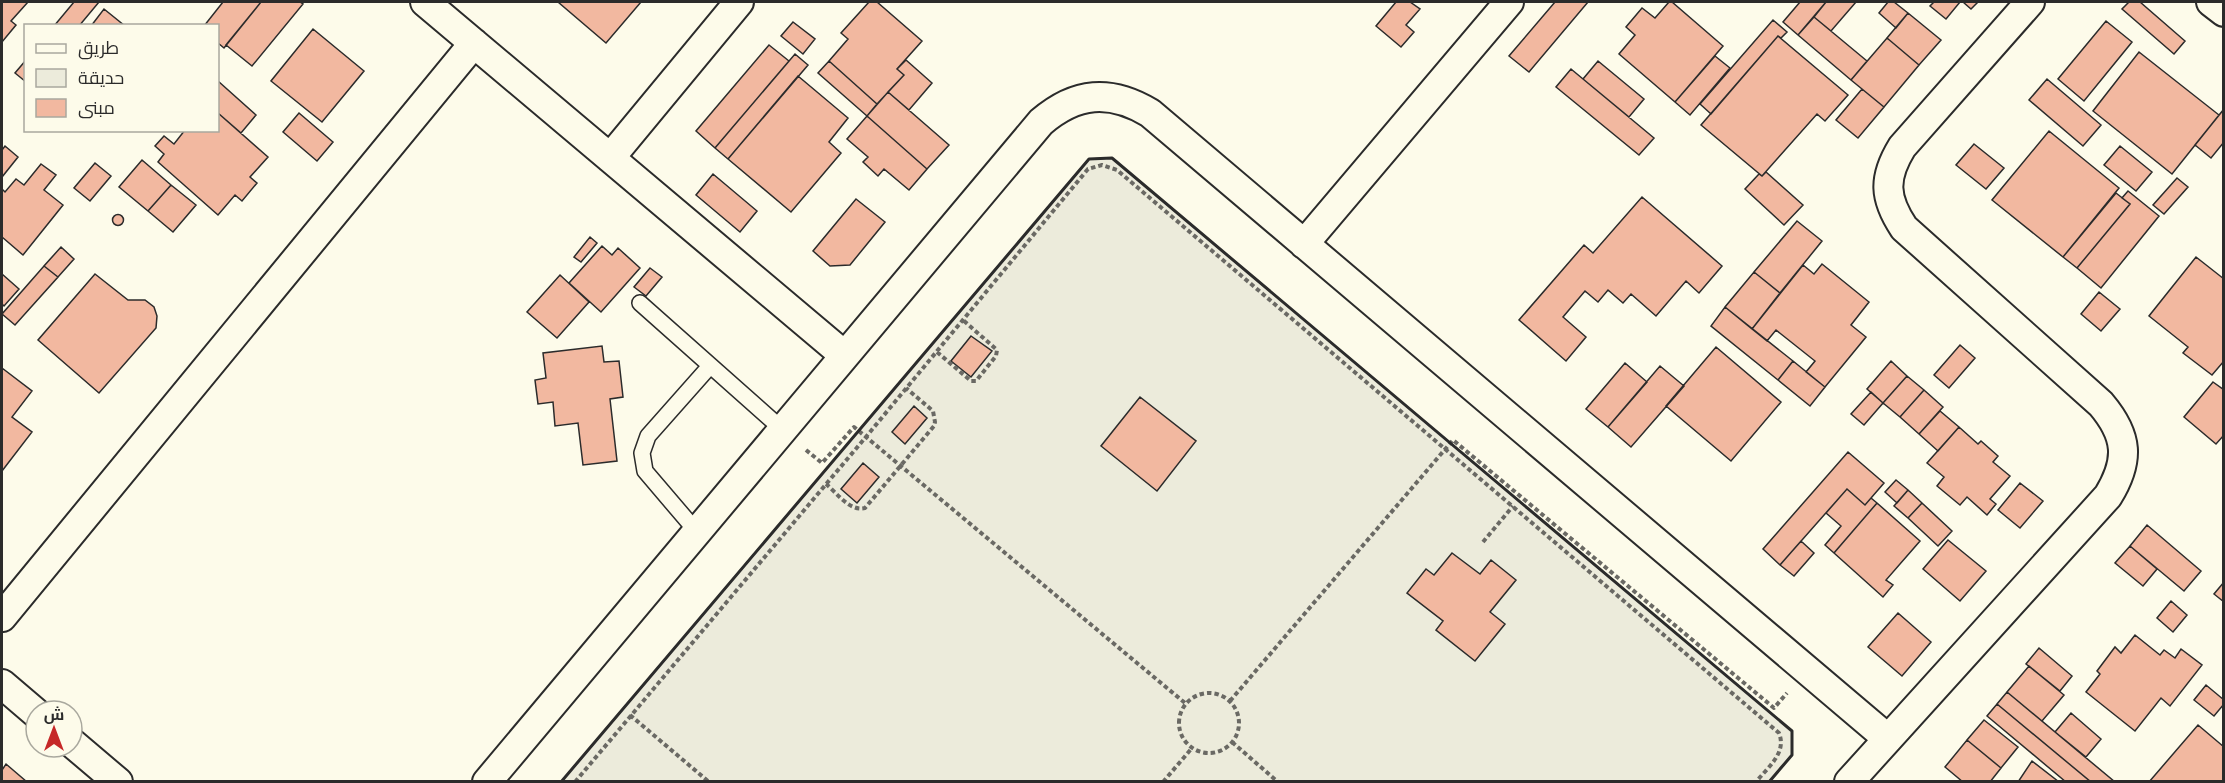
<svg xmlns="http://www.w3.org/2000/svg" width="2225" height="783" font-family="'Noto Serif',Cairo,serif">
	<rect width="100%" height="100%" fill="#fdfbea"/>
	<path fill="#ecebdb" stroke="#74746e" stroke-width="1.5" d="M1112 158 1792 731V755L1769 782H561L1089 159Z"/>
	<path fill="#f2b8a0" stroke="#2b2b2b" stroke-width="1.5" d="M2 2H28L11 21 16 25 2 42Z
		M74 2H99L79 26H54Z
		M223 2H261L224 48 218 43V26H204Z
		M261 2H300L303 4 252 66 226 45Z
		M558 2H641L606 43Z
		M869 2H877L922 41 897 69 904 75 877 104 829 61 848 39 841 33Z
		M1396 2H1410L1420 9 1406 25 1414 32 1401 47 1376 26Z
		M1555 2H1588L1529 72 1509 56Z
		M1669 2H1672L1723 46 1675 102 1619 54 1635 35 1626 27 1642 8 1655 18Z
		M1800 2H1826L1798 35 1783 22Z
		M1826 2H1856L1831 31 1814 17Z
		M1888 2H1894L1908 13 1896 28 1879 13Z
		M1934 2H1960L1946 19 1930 6Z
		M1963 2H1978L1971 9Z
		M2129 2H2140L2185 41 2174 54 2122 9Z
		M104 9 125 26H91Z
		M1908 13 1941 40 1919 65 1887 38Z
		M1814 17 1867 61 1851 80 1798 35Z
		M1773 20 1787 32 1781 38 1778 36 1711 114 1700 104Z
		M2106 21 2132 42 2084 101 2058 79Z
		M793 22 815 39 803 54 781 36Z
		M313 29 364 71 322 122 271 81Z
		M1778 36 1848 95 1825 121 1817 114 1762 176 1701 125Z
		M1887 38 1919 65 1884 107 1851 80Z
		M769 45 789 61 715 148 696 131Z
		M2139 52 2219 115 2172 174 2093 111Z
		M795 54 808 65 728 159 715 148Z
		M1715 56 1730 68 1690 115 1675 102Z
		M26 60V82L15 73Z
		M906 60 932 83 909 110 888 92 904 75 897 69Z
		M829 61 877 104 867 116 818 73Z
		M1598 61 1644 99 1629 117 1583 79Z
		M1571 69 1654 138 1639 155 1556 87Z
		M798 76 848 118 829 142 841 153 791 212 728 159Z
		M2047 79 2101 125 2083 146 2029 100Z
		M218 81 256 115 241 133 218 113Z
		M1862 89 1884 107 1858 138 1836 120Z
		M888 92 949 145 927 169 867 116Z
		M2224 109V142L2211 158 2195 145Z
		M218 113 268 157 250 177 257 183 242 201 235 195 218 215 158 162 164 154 155 146 164 136 174 144 185 130H218Z
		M299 113 333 142 317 161 283 132Z
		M867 116 927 169 909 190 884 169 878 176 863 162 868 157 847 139Z
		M2049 131 2119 188 2063 257 1992 200Z
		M1974 144 2004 168 1986 189 1956 165Z
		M5 146 18 157 2 177V150Z
		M2120 146 2152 172 2136 191 2104 165Z
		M142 160 171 185 148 211 119 187Z
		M95 163 111 176 90 201 74 188Z
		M41 164 56 175 44 190 63 205 23 255 2 237V189L5 192 16 179 24 185Z
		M1766 172 1803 205 1784 225 1745 189 1759 174 1762 176Z
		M713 174 757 211 740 232 696 195Z
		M2177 178 2188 187 2164 214 2153 205Z
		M171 185 196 205 173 232 148 211Z
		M2128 191 2159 216 2101 288 2077 268 2130 204 2122 198Z
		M2116 193 2130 204 2077 268 2063 257Z
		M1642 197 1722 266 1699 293 1686 281 1656 316 1631 294 1623 303 1608 290 1598 302 1585 291 1563 317 1586 337 1566 361 1519 320 1584 245 1593 253Z
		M856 199 885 222 850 265 830 266 813 251Z
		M112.5 220a5.5 5.5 0 1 1 11 0a5.5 5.5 0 1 1-11 0Z
		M1797 221 1822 241 1780 293 1754 272Z
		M590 237 597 243 581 262 574 257Z
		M602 246 612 255 618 248 640 268 601 312 569 283Z
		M61 247 74 259 58 277 44 266Z
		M2196 257 2224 279V361L2212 375 2183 353 2188 347 2149 316Z
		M1822 264 1869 302 1851 325 1866 337 1825 387 1806 372 1815 361 1776 330 1767 341 1752 329 1803 265 1814 274Z
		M44 266 58 277 15 325 2 314Z
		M650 268 662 277 646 296 634 287Z
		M1754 272 1780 293 1752 329 1725 307Z
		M2 274 19 289 4 306 2 304Z
		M95 274 128 300H145L154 307 157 316 156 328 99 393 38 340Z
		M560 275 589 302 557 338 527 312Z
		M2099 292 2120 309 2101 331 2081 314Z
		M1725 307 1793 361 1778 380 1711 326Z
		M971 336 992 351 971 377 951 361Z
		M1960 345 1975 358 1949 388 1934 375Z
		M602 346 604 362 619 361 623 397 610 399 617 461 583 465 578 423 555 426 553 402 538 404 535 380 546 378 543 353Z
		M1716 347 1781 402 1731 461 1666 406Z
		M1793 361 1825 387 1810 406 1778 380Z
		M1891 361 1907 376 1883 403 1867 389Z
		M1625 363 1647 382 1608 427 1586 409Z
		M1660 366 1684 386 1631 447 1608 427Z
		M2 368 32 391 12 417 32 432 2 471Z
		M1907 376 1924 390 1900 417 1883 403Z
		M2213 382 2224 390V435L2216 444 2184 417Z
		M1924 390 1943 407 1919 434 1900 417Z
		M1871 392 1883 403 1864 425 1851 414Z
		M1140 397 1196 441 1157 491 1101 446Z
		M914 406 927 418 905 444 892 432Z
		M1940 411 1959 427 1938 451 1919 434Z
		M1959 427 1978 444 1981 441 1998 456 1993 462 2010 476 1990 499 1996 504 1987 515 1967 497 1960 505 1937 486 1944 477 1927 463Z
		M1848 452 1884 483 1865 505 1847 489 1780 565 1763 549Z
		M863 463 879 477 857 503 841 489Z
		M1896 480 1908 490 1897 503 1885 492Z
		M2020 483 2043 501 2020 528 1998 510Z
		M1847 489 1865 505 1871 498 1877 503 1834 553 1825 545 1841 526 1826 513Z
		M1908 490 1922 503 1908 518 1894 506Z
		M1877 503 1920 541 1886 580 1893 585 1883 597 1834 553Z
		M1922 503 1952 531 1938 546 1908 518Z
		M2147 525 2201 571 2184 591 2130 546Z
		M1948 540 1986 571 1960 601 1923 569Z
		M1801 541 1814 553 1794 576 1780 565Z
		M2130 546 2157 569 2143 586 2115 563Z
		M1452 553 1480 574 1491 560 1516 580 1490 612 1505 624 1475 661 1436 630 1443 621 1407 593 1426 569 1434 575Z
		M2224 582V602L2214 594Z
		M2171 601 2187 615 2173 632 2157 618Z
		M1898 613 1931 642 1902 676 1868 647Z
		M2135 635 2160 655 2164 650 2175 658 2181 649 2202 665 2170 706 2161 698 2135 731 2086 692 2100 674 2097 671 2115 647 2121 653Z
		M2039 648 2072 676 2060 691 2026 664Z
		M2029 666 2064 695 2042 721 2007 692Z
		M2206 685 2224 700V704L2214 716 2194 700Z
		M2007 692 2115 782H2091L1997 704Z
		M1997 704 2091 782H2066L1987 716Z
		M2071 713 2101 739 2086 757 2055 732Z
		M1984 720 2018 747 2001 768 1967 740Z
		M2198 725 2224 747V782H2149Z
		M1967 740 2001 768 1990 782H1963L1945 767Z
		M2032 761 2059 782H2018Z
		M6 764 27 782H2V770Z"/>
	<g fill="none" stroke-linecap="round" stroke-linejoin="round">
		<defs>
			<path id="lane" d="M640 303 783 430
				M697 532 645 471 642 453 648 436 710 366"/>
			<path id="street" d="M425 2 844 355
				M2211 2 2224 12
				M610 158 739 2
				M1304 244 1509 2
				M2 617 474 43
				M2 684 36 713
				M72 743 118 782
				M487 782 1041 122C1076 92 1110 89 1150 113L1887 738
				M1849 782 2108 496C2130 460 2128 436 2101 404L1904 228C1884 198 1883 178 1902 147L2030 2"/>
		</defs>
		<use href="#lane" stroke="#2b2b2b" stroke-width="18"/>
		<use href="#street" stroke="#2b2b2b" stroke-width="32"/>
		<path stroke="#6a6964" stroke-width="4" stroke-dasharray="4.5 3" stroke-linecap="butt" d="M937 352 971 381H976L996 356 997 350 963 320
			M806 450 822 463 854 427 1185 703
			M826 484C837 493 850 512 865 508L934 426 935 422 933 411 906 388
			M1483 542 1513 506
			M1179 723a30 30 0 1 1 60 0a30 30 0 1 1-60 0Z
			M1230 701 1453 440 1774 708 1787 693
			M630 715 709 782
			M1232 742 1278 782
			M575 782 865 438 1088 169 1102 165 1117 170 1779 733C1787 753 1768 767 1756 782
			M1163 782 1192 748"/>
		<use href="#lane" stroke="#fdfbea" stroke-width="15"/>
		<use href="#street" stroke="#fdfbea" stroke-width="28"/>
		<path stroke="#2b2b2b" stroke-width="3" d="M561 782 1089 159 1112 158 1792 731V755L1769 782"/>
	</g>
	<rect width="2225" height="783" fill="none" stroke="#2b2b2b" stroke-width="6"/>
	<rect x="24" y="24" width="195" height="108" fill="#fdfbea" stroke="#a9a89e" stroke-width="1.5"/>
	<rect x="36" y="44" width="30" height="9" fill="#fdfbea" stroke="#a9a89e" stroke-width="1.5"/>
	<text x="78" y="54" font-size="18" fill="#2b2b2b">طريق</text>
	<rect x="36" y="69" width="30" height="18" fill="#ecebdb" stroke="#a9a89e" stroke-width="1.5"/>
	<text x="78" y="84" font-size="18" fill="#2b2b2b">حديقة</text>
	<rect x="36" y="99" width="30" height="18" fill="#f2b8a0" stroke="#a9a89e" stroke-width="1.5"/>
	<text x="78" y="114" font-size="18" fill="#2b2b2b">مبنى</text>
	<g transform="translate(54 729)"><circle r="28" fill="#fdfbea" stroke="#a9a89e" stroke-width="1.5"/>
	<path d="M0-4.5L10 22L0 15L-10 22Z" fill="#c62828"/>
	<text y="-9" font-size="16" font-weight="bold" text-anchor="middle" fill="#2b2b2b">ش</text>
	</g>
</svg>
